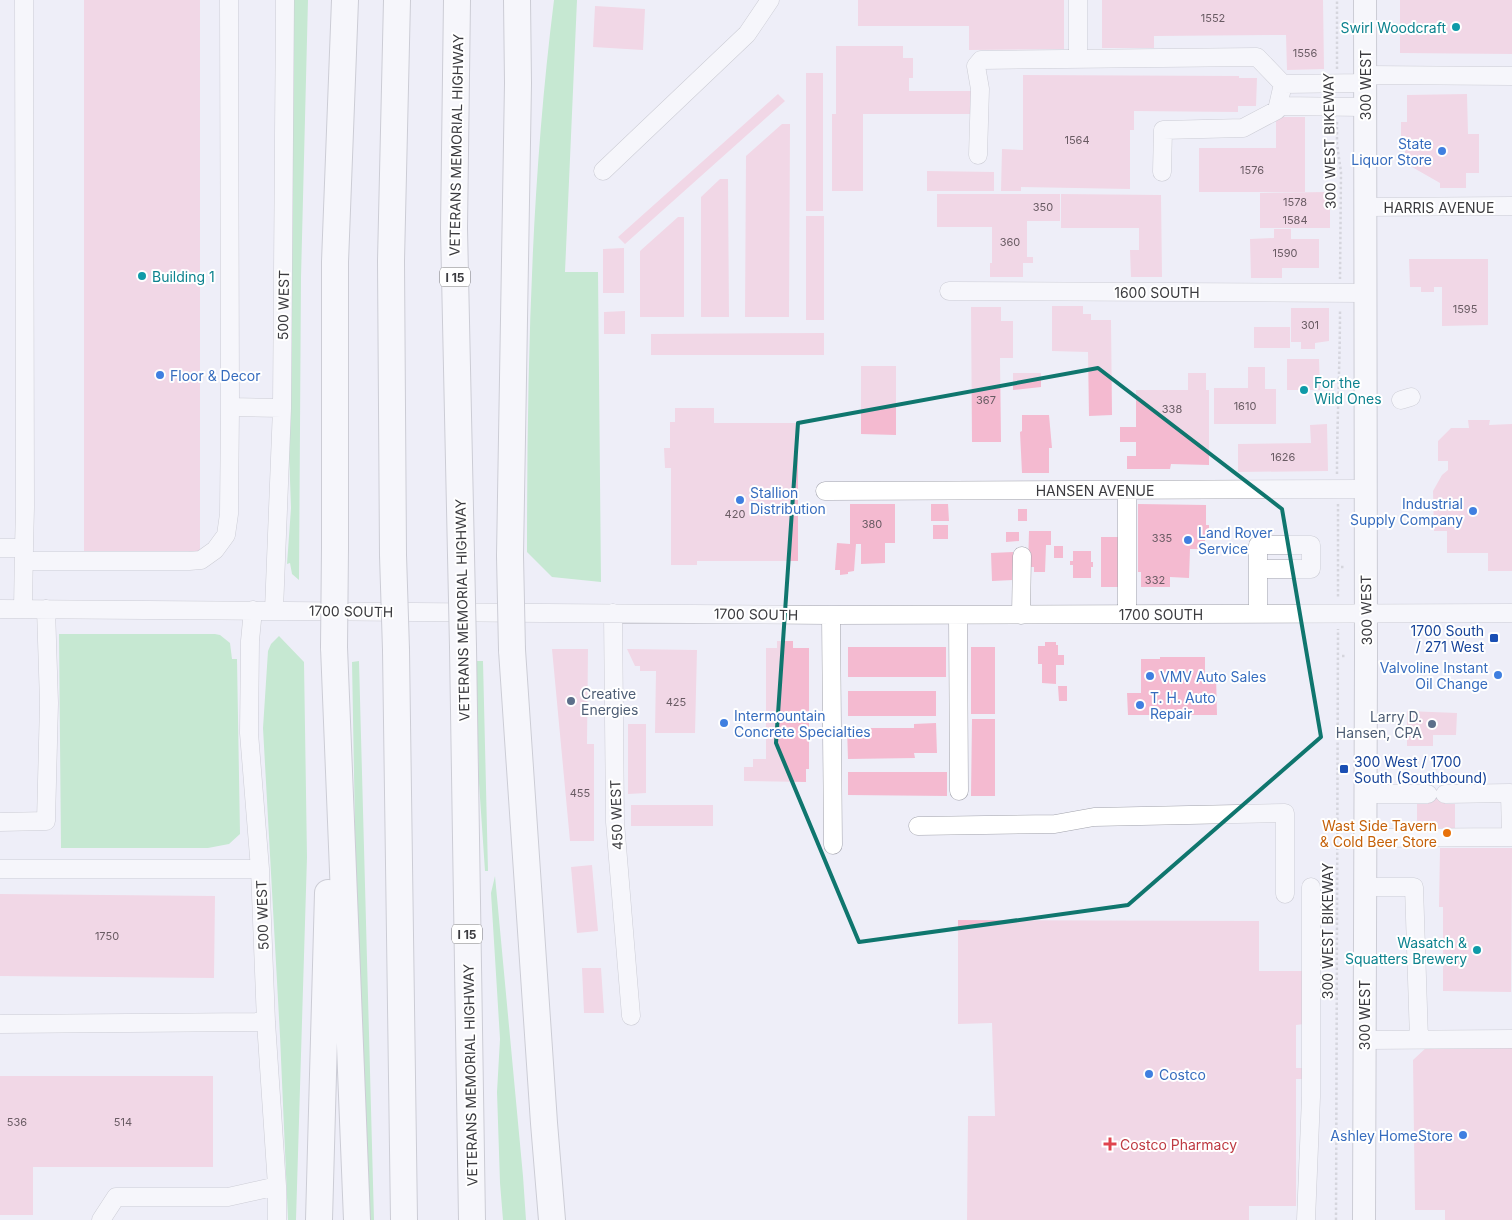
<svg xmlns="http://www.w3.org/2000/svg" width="1512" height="1220" font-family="Inter,sans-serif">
	<rect width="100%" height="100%" fill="#eeeef8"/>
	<path fill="#95e0a5" d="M287 0H308L301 278 299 580 292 574 290 563 287 564 291 508 287 396Z
		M554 0H577L565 272H598L601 582 552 577 527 552C527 367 531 183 554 0Z
		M59 634H215L220 635 230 643 232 659H237L240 834 229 844 208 848H61Z
		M279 636 304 662 307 857 296 1220H288L280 1036 263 728 268 651 271 644Z
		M359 661 374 1220H362L352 662Z
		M476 661H483L488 871H485L479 783Z
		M495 876 523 1176 526 1220H503L500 1183 497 1092 500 1039 491 893Z"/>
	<path fill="#f4bad0" d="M84 0H200V551H84Z
		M858 0H1064V49L969 50V26H858Z
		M1102 0H1323L1324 69 1287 70 1286 35 1154 36V48H1102Z
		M1400 0H1512V54L1400 53Z
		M595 6 645 9 643 50 593 47Z
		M836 46H903V58H913V78H909V91H972V114H863V191H832V114H836Z
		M806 73H823V211H806Z
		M1023 75 1239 76V78H1257L1256 106H1238V112L1134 111V130H1130V189L1021 187V191H1001L1002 149 1023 150Z
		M778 94 785 101 625 244 618 237Z
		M1467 94 1468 134H1479V173H1466V188H1440V183L1405 163V139H1401V122H1407V95Z
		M1276 117H1305V192H1199V148H1276Z
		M782 124H790L789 317H745L746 156Z
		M927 171 994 172V191H927Z
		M720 179H728L729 317H701V197Z
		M1330 192V228H1260V193Z
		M937 194H1060V221H1027V257H1033V263H1023V277H990V263H992V227H937Z
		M1061 194 1161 195 1162 277H1131L1130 250H1139V228H1061Z
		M806 216H824V320H806Z
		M678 217H684V317H640V251Z
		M1274 229H1291V239H1319V268H1282V278H1251L1250 239 1274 238Z
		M624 248V293H603V249Z
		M1409 259H1488V325L1442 326V287H1434V292H1421V287H1410Z
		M1052 306H1083V314H1091V320H1111L1112 415 1089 416 1088 352 1052 351Z
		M971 307H1001V321H1013V358H1000L1001 442H972Z
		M1291 308H1329V341L1315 343V349H1301V342H1291Z
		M625 311V334H604V312Z
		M1254 327H1290V348H1254Z
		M824 333V355H651V334Z
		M1287 359H1319L1320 390H1287Z
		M861 366H896V435L861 434Z
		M1248 367H1265V389H1276V424H1214V388H1248Z
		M1013 373H1041V387L1013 390Z
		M1188 373H1206V390H1209V465L1171 464 1170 469H1127V456H1136V442H1120V427H1136V390H1188Z
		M675 408H714V423H798V561H697V565H671V468H665L664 448H670V422H675Z
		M1022 415H1049L1052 448H1049V473H1022L1020 432 1022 431Z
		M1468 420H1490L1489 425 1512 424V571H1488V553H1447V531H1434L1433 491 1442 475 1448 470V461H1438V441L1451 428H1469Z
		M1327 424 1328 471 1238 472V444L1311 443 1310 425Z
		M850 504H895V543H885V563L861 564V544H856L854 571 848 572V574L840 575V570H835L837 543 850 544Z
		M931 504H948L949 521H931Z
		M1138 504 1206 505V525H1209V531H1205V549H1190L1189 578 1170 577V587H1141V572H1138Z
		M1018 509H1027V521H1018Z
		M933 525H948V539H933Z
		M1029 531H1051V545H1046L1045 572H1034V567H1028Z
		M1006 532H1019V541L1006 542Z
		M1101 537H1120V587H1101Z
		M1054 546H1063V558H1054Z
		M1073 551H1091V562H1093V567H1091V578H1073V565H1070V561H1073Z
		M1013 552V580L992 581 991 553Z
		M777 641H793V648H809V769H806V782L744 781V767H753V759H766V648H777Z
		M1045 642H1056V645H1058V655H1064V665H1056V684L1042 683V664H1038V646H1045Z
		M848 647H946V677H848Z
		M971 647H995V714H971Z
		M552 649H588L587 744H594V841H570Z
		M627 649 697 650 695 733H655L656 671H640V666H635Z
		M1160 657H1205V675H1216L1217 715H1128L1127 693H1141V659H1160Z
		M1058 686H1067V701H1059Z
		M848 691H936V716H848Z
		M1407 711 1457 713 1456 735H1433V746H1407Z
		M972 719H995V796H971Z
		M936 723 937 753H914L915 758 848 759 847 728H914V724Z
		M628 724H646V793L628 794Z
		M848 772H947V796L848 795Z
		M1445 789V804H1455V832H1417V804H1428V790Z
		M631 805H713V826H631Z
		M1440 848H1512L1511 992 1443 991V907H1439Z
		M592 865 598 931 577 933 571 867Z
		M0 894 215 896 214 978 0 976Z
		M958 920 1259 921V971H1304V1024L1296 1025V1068H1305V1079H1296V1206H1249V1220H967L968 1116H995L992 1023 958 1024Z
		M582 968H601L604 1013H584Z
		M1512 1044V1220H1445V1210H1415L1413 1060 1428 1046Z
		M0 1076H213V1167H33V1215H0Z"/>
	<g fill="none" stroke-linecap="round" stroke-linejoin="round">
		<defs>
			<path id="minor" d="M229 0 230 407 282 408
				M1078 0V59
				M1365 75 1512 76
				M1278 106 1365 107
				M978 155 980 89 976 66 981 60 1257 57 1283 84 1365 83
				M603 171 747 34 770 0
				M1162 172 1163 130 1243 128 1277 110 1283 84
				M1365 207 1512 206
				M949 291 1366 293
				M1401 400 1411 397
				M1127 490V614
				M825 491 1365 489
				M0 548H24L23 609
				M24 548 25 507 24 0
				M24 561H189L201 560 215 550 226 535 229 514 230 407
				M1258 569H1311V545H1258V614
				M0 609 831 615 1512 613
				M253 610 250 641 249 733 260 869 266 1022 277 1186V1220
				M274 610 282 408 285 0
				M613 613 615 822 631 1016
				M831 615 833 845
				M958 615 959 791
				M1021 615 1022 556
				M1366 794H1428
				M0 822 46 821 49 703 46 609
				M918 826 1055 824 1094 817 1285 813V894
				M1365 838 1511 837 1510 793 1445 794
				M0 869H260
				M1365 887H1414L1419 1039
				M0 1024 266 1022
				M1364 1040 1512 1039
				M101 1220 116 1197H228L277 1186
				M1306 1220 1311 1097V887"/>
			<path id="major" d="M1364 1220 1366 656 1365 0"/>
			<path id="highway" d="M457 0 454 228 461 555
				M335 548V262L345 0
				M393 555 391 261 397 0
				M510 556 518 83 517 0
				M334 647 357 1220
				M463 647 472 1220
				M396 650 404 1220
				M512 650 544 1123 552 1220
				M319 1220 328 893"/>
		</defs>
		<use href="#minor" stroke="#a2a3ac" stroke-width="19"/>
		<use href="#major" stroke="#a2a3ac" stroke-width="24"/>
		<use href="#highway" stroke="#a2a3ac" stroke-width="28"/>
		<path stroke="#b5b5bd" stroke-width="2.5" stroke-dasharray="2.5 2.5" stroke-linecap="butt" d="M1337 69V0
			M1337 122V144L1341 172 1340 279
			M1337 474C1337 419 1340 364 1340 309
			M1338 504V599
			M1341 567H1344
			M1342 656H1345
			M1336 1220 1338 629"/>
		<use href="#minor" stroke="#fff" stroke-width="18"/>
		<use href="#major" stroke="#fff" stroke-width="22"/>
		<use href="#highway" stroke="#fff" stroke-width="26"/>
		<defs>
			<path id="highway-bridge" d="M393 555 396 650
				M461 555 463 647
				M510 556 512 650
				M334 647 335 548"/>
		</defs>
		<use href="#highway-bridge" stroke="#a2a3ac" stroke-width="28" stroke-linecap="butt"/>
		<use href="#highway-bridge" stroke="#fff" stroke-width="26"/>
	</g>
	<path d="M0 0H1512V1220H0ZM1098 368 1282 509 1321 737 1128 905 859 942 776 743 798 423Z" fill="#eeeef8" fill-opacity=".55" fill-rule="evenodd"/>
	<path fill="none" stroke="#0f766e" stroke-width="4" stroke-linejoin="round" d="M1098 368 1282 509 1321 737 1128 905 859 942 776 743 798 423Z"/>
	<g fill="#0f9aa8" stroke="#fff" stroke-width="2">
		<circle cx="1456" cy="27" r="5"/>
		<circle cx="142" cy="276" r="5"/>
		<circle cx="1304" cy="390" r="5"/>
		<circle cx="1477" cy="950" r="5"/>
	</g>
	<g fill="#3f7fe0" stroke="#fff" stroke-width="2">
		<circle cx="1442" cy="151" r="5"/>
		<circle cx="160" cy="375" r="5"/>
		<circle cx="740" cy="500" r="5"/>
		<circle cx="1473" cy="511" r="5"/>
		<circle cx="1188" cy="540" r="5"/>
		<circle cx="1498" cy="675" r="5"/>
		<circle cx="1150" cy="676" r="5"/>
		<circle cx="1140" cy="705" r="5"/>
		<circle cx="724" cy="723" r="5"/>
		<circle cx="1149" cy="1074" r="5"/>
		<circle cx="1463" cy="1135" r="5"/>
	</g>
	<g fill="#1a4fb4" stroke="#fff" stroke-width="2">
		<rect x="1489" y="633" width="10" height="10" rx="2.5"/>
		<rect x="1339" y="764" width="10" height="10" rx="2.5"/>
	</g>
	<g fill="#5c6f8a" stroke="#fff" stroke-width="2">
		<circle cx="571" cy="701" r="5"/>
		<circle cx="1432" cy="724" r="5"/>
	</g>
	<circle fill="#e8710a" stroke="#fff" stroke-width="2" cx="1447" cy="833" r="5"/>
	<path fill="#e0444e" stroke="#fff" stroke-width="2" d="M1107.5 1136.5h5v5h5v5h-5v5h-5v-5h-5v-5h5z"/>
	<g text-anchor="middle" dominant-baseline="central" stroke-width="4" stroke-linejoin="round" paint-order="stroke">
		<g font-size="11" fill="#695b63">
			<text x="1213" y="18">1552</text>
			<text x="1305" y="53">1556</text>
			<text x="1077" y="140">1564</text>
			<text x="1252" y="170">1576</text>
			<text x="1295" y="202">1578</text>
			<text x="1043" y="207">350</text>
			<text x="1295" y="220">1584</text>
			<text x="1010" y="242">360</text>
			<text x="1285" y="253">1590</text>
			<text x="1465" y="309">1595</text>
			<text x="1310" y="325">301</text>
			<text x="986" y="400">367</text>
			<text x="1245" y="406">1610</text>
			<text x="1172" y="409">338</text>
			<text x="1283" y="457">1626</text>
			<text x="735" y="514">420</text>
			<text x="872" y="524">380</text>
			<text x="1162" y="538">335</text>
			<text x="1155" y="580">332</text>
			<text x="676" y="702">425</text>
			<text x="580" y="793">455</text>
			<text x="107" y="936">1750</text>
			<text x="17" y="1122">536</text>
			<text x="123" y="1122">514</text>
		</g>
		<g fill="#fff" stroke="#767679" stroke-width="1">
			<rect x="440" y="267.5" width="30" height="19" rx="4"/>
			<rect x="452" y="924.5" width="30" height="19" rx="4"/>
		</g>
		<g font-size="12" font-weight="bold" fill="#3b3b3f">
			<text x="455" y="277">I 15</text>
			<text x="467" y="934">I 15</text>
		</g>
		<g font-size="14" fill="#0d838f" stroke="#fff" text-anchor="end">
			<text x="1446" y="27">Swirl Woodcraft</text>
			<text x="152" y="276" text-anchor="start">Building 1</text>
			<text x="1314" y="382" text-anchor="start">For the<tspan x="1314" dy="16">Wild Ones</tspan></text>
			<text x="1467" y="942">Wasatch &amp;<tspan x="1467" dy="16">Squatters Brewery</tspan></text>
		</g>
		<g font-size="14" fill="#3b3b3f" stroke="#fff">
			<text transform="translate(1365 85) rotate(-90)">300 WEST</text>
			<text transform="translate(1329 141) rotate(-91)">300 WEST BIKEWAY</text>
			<text transform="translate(456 145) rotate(-89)">VETERANS MEMORIAL HIGHWAY</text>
			<text x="1439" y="207">HARRIS AVENUE</text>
			<text x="1157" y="292">1600 SOUTH</text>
			<text transform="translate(283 305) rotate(-89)">500 WEST</text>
			<text x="1095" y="490">HANSEN AVENUE</text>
			<text transform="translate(462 610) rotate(-91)">VETERANS MEMORIAL HIGHWAY</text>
			<text transform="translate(1366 610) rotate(-91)">300 WEST</text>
			<text transform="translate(351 611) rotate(1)">1700 SOUTH</text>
			<text transform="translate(756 614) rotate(1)">1700 SOUTH</text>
			<text x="1161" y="614">1700 SOUTH</text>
			<text transform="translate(616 815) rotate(-92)">450 WEST</text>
			<text transform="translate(262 915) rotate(-92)">500 WEST</text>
			<text transform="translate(1327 931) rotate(-90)">300 WEST BIKEWAY</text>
			<text transform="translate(1364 1015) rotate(-90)">300 WEST</text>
			<text transform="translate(470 1075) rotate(-91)">VETERANS MEMORIAL HIGHWAY</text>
		</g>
		<g font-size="14" fill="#366cbe" stroke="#fff" text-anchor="start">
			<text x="1432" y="143" text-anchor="end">State<tspan x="1432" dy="16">Liquor Store</tspan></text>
			<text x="170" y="375">Floor &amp; Decor</text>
			<text x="750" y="492">Stallion<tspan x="750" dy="16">Distribution</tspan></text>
			<text x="1463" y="503" text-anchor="end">Industrial<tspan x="1463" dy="16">Supply Company</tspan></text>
			<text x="1198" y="532">Land Rover<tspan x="1198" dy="16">Service</tspan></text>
			<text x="1488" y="667" text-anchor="end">Valvoline Instant<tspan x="1488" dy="16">Oil Change</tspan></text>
			<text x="1160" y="676">VMV Auto Sales</text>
			<text x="1150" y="697">T. H. Auto<tspan x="1150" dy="16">Repair</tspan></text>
			<text x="734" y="715">Intermountain<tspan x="734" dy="16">Concrete Specialties</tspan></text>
			<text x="1159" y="1074">Costco</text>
			<text x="1453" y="1135" text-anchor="end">Ashley HomeStore</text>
		</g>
		<g font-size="14" fill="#164399" stroke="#fff" text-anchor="end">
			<text x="1484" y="630">1700 South<tspan x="1484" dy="16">/ 271 West</tspan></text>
			<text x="1354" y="761" text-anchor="start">300 West / 1700<tspan x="1354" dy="16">South (Southbound)</tspan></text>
		</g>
		<g font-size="14" fill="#4e5e75" stroke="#fff" text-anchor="start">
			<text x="581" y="693">Creative<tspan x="581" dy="16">Energies</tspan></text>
			<text x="1422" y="716" text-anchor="end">Larry D.<tspan x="1422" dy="16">Hansen, CPA</tspan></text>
		</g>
		<g font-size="14" fill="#c56008" stroke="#fff" text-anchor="end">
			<text x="1437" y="825">Wast Side Tavern<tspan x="1437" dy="16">&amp; Cold Beer Store</tspan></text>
		</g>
		<g font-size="14" fill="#be3a42" stroke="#fff" text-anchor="start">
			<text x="1120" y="1144">Costco Pharmacy</text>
		</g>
	</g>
</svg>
